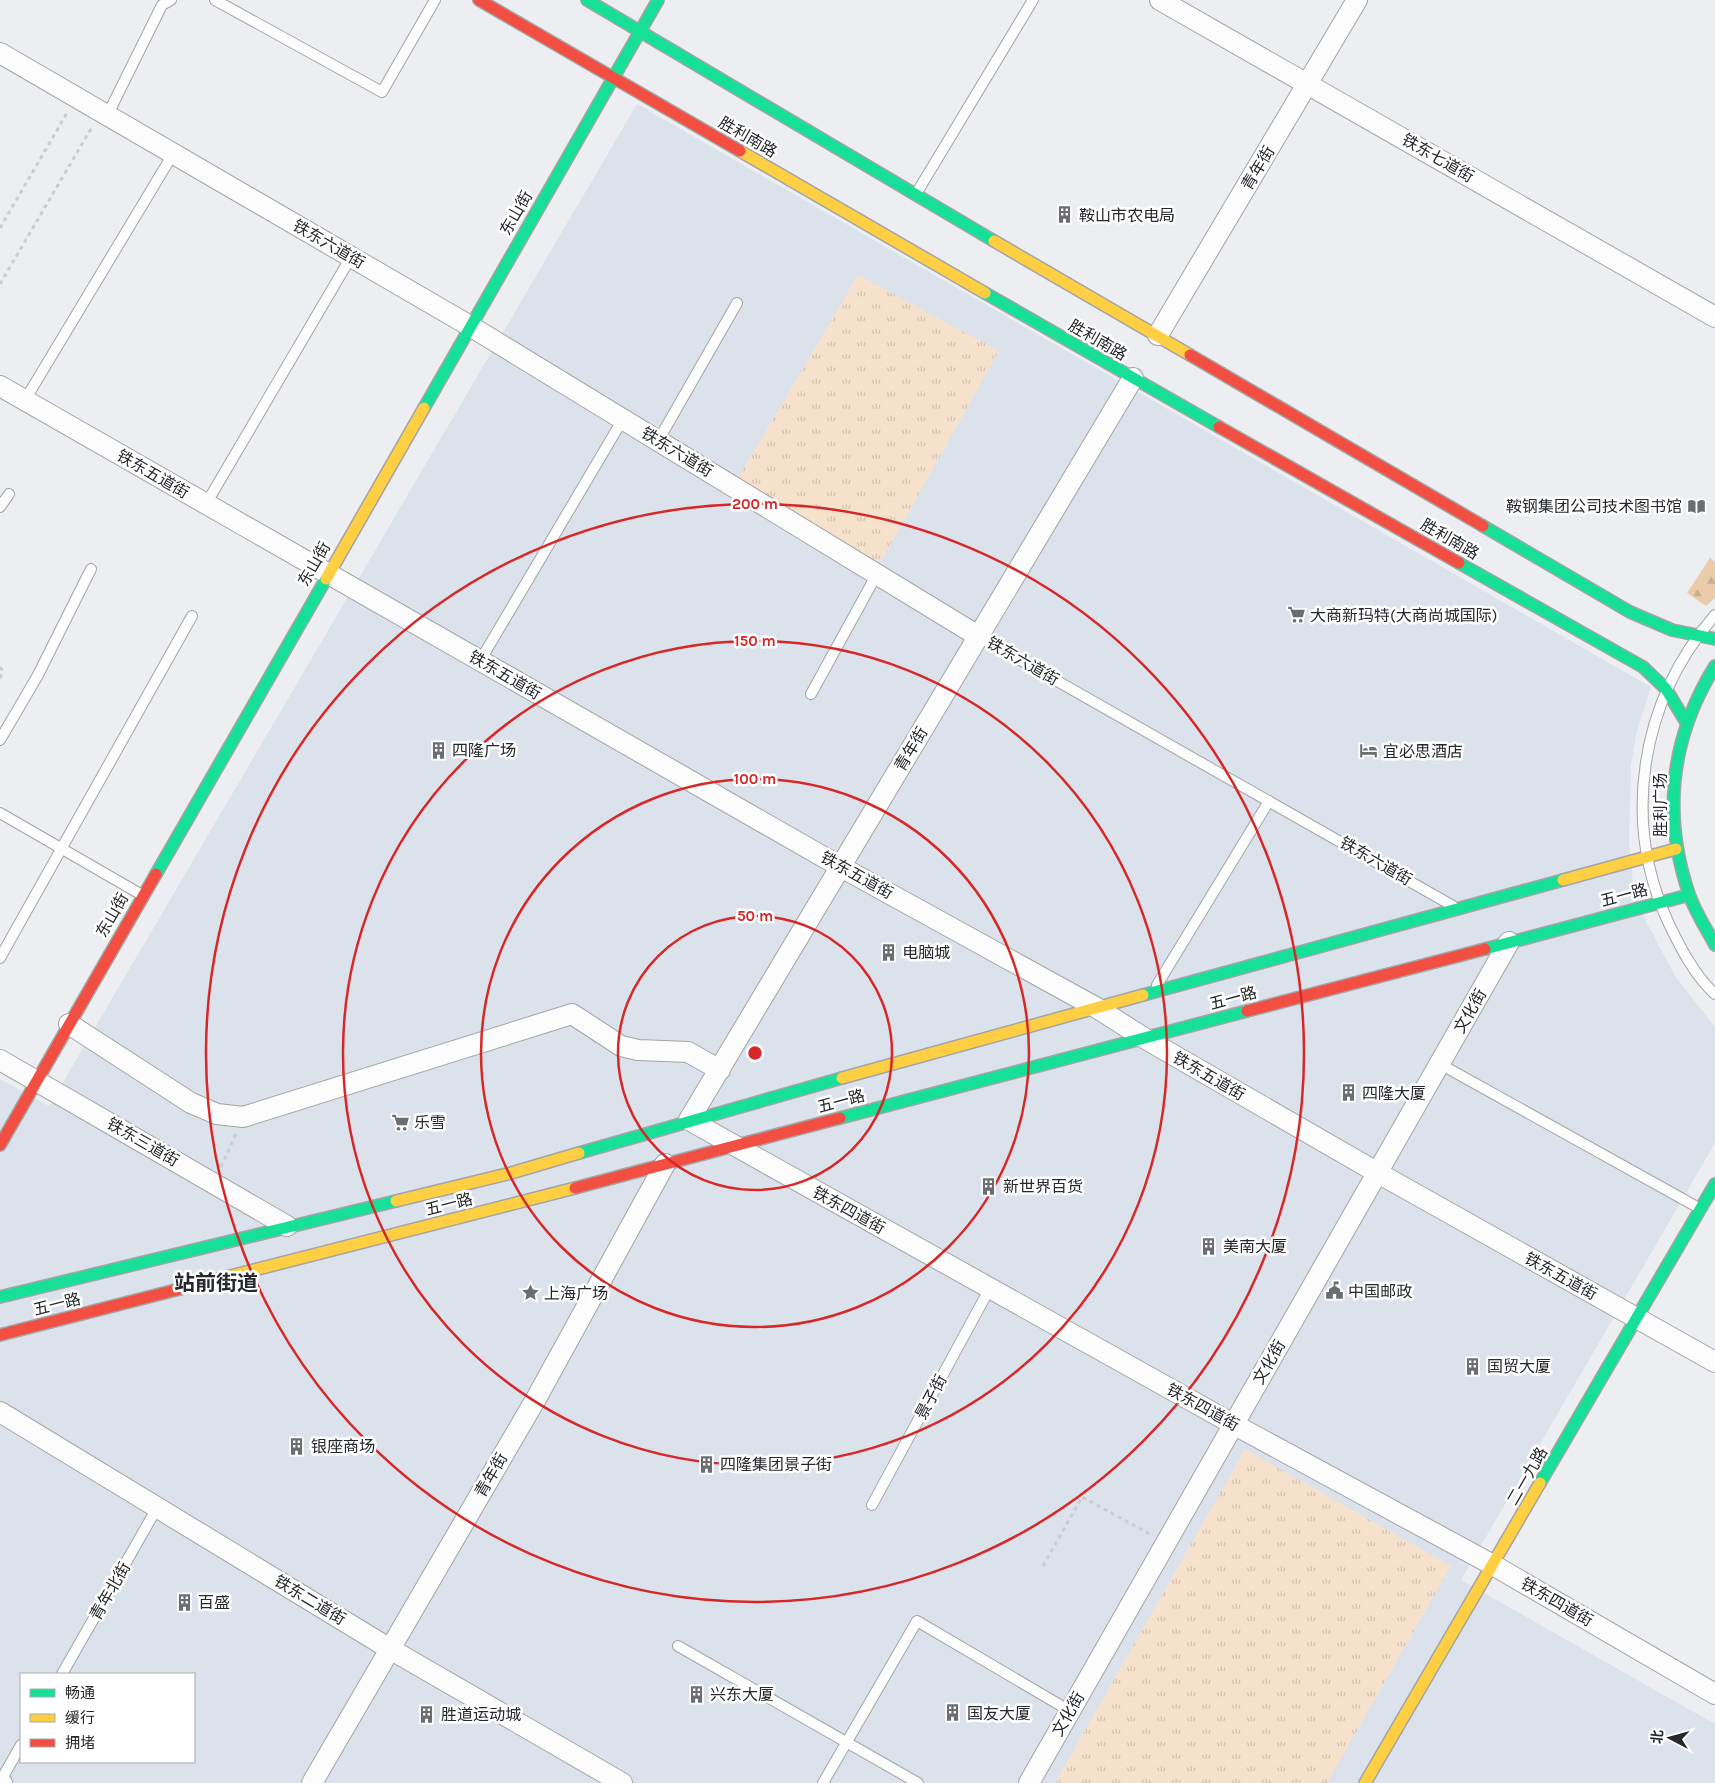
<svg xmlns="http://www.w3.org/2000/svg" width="1715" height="1783" font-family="Karla,'Noto Sans SC',sans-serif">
	<defs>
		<pattern id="grass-tufts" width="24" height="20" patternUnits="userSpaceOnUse" patternTransform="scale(1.25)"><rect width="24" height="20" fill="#f6e1cc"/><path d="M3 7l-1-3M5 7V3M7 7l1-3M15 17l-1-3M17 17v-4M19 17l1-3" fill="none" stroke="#d3c1af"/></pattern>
		<pattern id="forest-firs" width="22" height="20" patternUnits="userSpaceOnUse" patternTransform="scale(1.25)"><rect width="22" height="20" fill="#eccca8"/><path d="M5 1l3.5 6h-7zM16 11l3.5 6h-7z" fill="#caaf91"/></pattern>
	</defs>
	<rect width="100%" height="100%" fill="#eceef1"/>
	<path fill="#dce2eb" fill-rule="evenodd" d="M637 104 1651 687 1636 734 1631 766 1629 841 1633 884 1646 921 1675 976 1715 1027V1143L1461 1580 1715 1724V1783H0V1079L49 1106ZM21 1674H194V1762H21Z"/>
	<path fill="url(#grass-tufts)" d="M858 275 999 351 880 563 738 478Z
		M1245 1449 1451 1566 1327 1783H1055Z"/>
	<path fill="url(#forest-firs)" d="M1710 558 1715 562V598L1706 606 1687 593Z"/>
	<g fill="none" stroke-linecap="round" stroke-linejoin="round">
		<defs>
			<path id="lane" d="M215 0 382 92 435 0
				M107 116 162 5 171 0
				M916 194 1033 0
				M25 400 173 154
				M658 441 737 303
				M206 504 351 257
				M0 507 9 494
				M1715 615C1640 701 1621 821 1669 924 1681 949 1695 976 1715 994
				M978 636 1453 906
				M480 661 623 419
				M811 694 877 574
				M0 740 38 675 91 569
				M0 813 142 895
				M0 958 192 616
				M1157 985 1269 801
				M1440 1064 1699 1208
				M872 1505 990 1288
				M678 1646 918 1783
				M62 1674 157 1508
				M0 1782 21 1745
				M823 1783 917 1621 1070 1711"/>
			<path id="street" d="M1160 0 1715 317
				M0 53 470 326 978 636
				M1158 335 1357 0
				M1133 378 689 1120 1233 1424 1493 1565 1715 1694
				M0 386 841 867 1097 1008 1144 1038 1378 1173 1715 1362
				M69 1024 191 1103 217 1114 243 1117 572 1014 621 1046 638 1050 688 1052 720 1070
				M0 1060 287 1226
				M0 1412 390 1649 622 1783
				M0 1782 2 1783
				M312 1783 537 1397 665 1164
				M1029 1783 1509 942"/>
			<path id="fast" d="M587 0 994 241
				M985 293 1219 427
				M424 408 658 0
				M1483 526 1630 612 1672 630 1715 639
				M1459 563 1643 667 1666 689 1686 722
				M1715 666C1671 737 1662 814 1689 894 1695 912 1706 928 1715 945
				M156 874 326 579
				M1485 949 1689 895
				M1143 995 1563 880
				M840 1118 1247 1011
				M579 1153 842 1078
				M0 1297 396 1201
				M1540 1483 1715 1184"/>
			<path id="slow" d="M740 151 985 293
				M994 241 1190 355
				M326 579 424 408
				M1563 880 1676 849
				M842 1078 1143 995
				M396 1201 511 1173 579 1153
				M207 1282 575 1188
				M1365 1783 1540 1483"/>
			<path id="jam" d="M479 0 740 151
				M1190 355 1483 526
				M1219 427 1459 563
				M1247 1011 1485 949
				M0 1145 156 874
				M575 1188 840 1118
				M0 1335 207 1282"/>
		</defs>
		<use href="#lane" stroke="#a2a4a6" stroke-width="12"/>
		<use href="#street" stroke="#a2a4a6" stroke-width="22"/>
		<use href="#fast" stroke="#a2a4a6" stroke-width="14"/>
		<use href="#slow" stroke="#a2a4a6" stroke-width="14"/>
		<use href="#jam" stroke="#a2a4a6" stroke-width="14"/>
		<path stroke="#cccccd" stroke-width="3" stroke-dasharray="4 4" stroke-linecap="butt" d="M0 228 67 113
			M0 284 92 127
			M0 667 2 670 0 680
			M221 1167 236 1134
			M1043 1566 1082 1497 1150 1534"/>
		<use href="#lane" stroke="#fcfcfd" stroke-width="10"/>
		<use href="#street" stroke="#fcfcfd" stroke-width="20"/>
		<use href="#fast" stroke="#16e098" stroke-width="11"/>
		<use href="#slow" stroke="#ffcf43" stroke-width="11"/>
		<use href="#jam" stroke="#f24e42" stroke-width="11"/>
	</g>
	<g fill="none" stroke="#d62828" stroke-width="2.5">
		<circle cx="755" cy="1053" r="137"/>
		<circle cx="755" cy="1053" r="274"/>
		<circle cx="755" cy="1053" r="412"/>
		<circle cx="755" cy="1053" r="549"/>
	</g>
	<defs>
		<symbol id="building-bare" viewBox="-9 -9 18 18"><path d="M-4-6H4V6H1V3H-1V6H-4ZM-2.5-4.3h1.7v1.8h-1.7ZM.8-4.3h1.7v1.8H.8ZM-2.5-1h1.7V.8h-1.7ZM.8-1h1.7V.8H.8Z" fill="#6b6d70" stroke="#fff" stroke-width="2.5" paint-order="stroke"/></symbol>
		<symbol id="library-bare" viewBox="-9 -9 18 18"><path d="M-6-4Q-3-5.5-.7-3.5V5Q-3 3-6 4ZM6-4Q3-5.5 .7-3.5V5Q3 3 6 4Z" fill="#6b6d70" stroke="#fff" stroke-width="2.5" paint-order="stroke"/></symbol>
		<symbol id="supermarket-bare" viewBox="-9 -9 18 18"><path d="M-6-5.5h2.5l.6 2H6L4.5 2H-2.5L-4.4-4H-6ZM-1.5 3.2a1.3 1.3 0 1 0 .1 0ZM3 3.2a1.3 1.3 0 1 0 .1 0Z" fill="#6b6d70" stroke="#fff" stroke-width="2.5" paint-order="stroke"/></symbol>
		<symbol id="hotel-bare" viewBox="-9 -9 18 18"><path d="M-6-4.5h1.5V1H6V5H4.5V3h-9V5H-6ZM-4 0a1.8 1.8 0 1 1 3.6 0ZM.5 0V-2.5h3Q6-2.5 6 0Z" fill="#6b6d70" stroke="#fff" stroke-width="2.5" paint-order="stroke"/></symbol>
		<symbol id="civic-bare" viewBox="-9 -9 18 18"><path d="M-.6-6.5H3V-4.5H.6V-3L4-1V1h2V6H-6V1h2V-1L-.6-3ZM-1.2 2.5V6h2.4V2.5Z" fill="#6b6d70" stroke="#fff" stroke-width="2.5" paint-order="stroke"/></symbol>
		<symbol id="sight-bare" viewBox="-9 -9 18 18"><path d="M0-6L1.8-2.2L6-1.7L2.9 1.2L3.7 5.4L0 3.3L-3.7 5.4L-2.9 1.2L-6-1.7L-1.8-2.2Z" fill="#6b6d70" stroke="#fff" stroke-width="2.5" paint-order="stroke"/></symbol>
	</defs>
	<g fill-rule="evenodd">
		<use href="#building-bare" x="1052" y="202" width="25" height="25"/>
		<use href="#library-bare" x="1684" y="494" width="25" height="25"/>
		<use href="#supermarket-bare" x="1284" y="602" width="25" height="25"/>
		<use href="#building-bare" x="426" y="738" width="25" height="25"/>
		<use href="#hotel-bare" x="1356" y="738" width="25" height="25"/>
		<use href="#building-bare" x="876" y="940" width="25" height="25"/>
		<use href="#building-bare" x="1336" y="1080" width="25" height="25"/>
		<use href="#supermarket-bare" x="388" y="1110" width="25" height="25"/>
		<use href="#building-bare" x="976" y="1174" width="25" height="25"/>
		<use href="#building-bare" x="1196" y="1234" width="25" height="25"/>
		<use href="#civic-bare" x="1322" y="1278" width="25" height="25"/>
		<use href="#sight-bare" x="518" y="1280" width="25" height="25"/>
		<use href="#building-bare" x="1460" y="1354" width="25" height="25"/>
		<use href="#building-bare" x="284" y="1434" width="25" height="25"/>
		<use href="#building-bare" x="694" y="1452" width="25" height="25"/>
		<use href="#building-bare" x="172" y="1590" width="25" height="25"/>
		<use href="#building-bare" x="684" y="1682" width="25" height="25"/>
		<use href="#building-bare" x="940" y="1700" width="25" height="25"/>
		<use href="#building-bare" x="414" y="1702" width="25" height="25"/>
	</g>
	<g text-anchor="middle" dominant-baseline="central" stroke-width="5" stroke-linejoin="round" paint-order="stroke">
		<g font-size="16" fill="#26282b" stroke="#fff">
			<text transform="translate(748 137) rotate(30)">胜利南路</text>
			<text transform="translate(1438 158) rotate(30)">铁东七道街</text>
			<text transform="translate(1258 168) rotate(-59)">青年街</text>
			<text transform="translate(516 213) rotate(-60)">东山街</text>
			<text transform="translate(329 244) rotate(30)">铁东六道街</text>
			<text transform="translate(1098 340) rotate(30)">胜利南路</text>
			<text transform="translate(677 452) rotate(31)">铁东六道街</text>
			<text transform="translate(153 474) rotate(30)">铁东五道街</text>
			<text transform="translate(1450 539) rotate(30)">胜利南路</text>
			<text transform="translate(314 564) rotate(-60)">东山街</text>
			<text transform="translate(1023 661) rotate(30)">铁东六道街</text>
			<text transform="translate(505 675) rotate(30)">铁东五道街</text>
			<text transform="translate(911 749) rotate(-59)">青年街</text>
			<text transform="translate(1660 805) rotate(-90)">胜利广场</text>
			<text transform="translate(1376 861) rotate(30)">铁东六道街</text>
			<text transform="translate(857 875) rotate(29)">铁东五道街</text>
			<text transform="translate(1624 895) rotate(-15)">五一路</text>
			<text transform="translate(112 915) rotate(-60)">东山街</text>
			<text transform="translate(1233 998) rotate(-15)">五一路</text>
			<text transform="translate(1470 1011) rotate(-60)">文化街</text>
			<text transform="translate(1209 1076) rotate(30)">铁东五道街</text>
			<text transform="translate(841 1101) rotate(-15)">五一路</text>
			<text transform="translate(143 1142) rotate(30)">铁东三道街</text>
			<text transform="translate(449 1204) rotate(-14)">五一路</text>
			<text transform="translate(849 1210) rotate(29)">铁东四道街</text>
			<text transform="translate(1561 1276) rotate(29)">铁东五道街</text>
			<text transform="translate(57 1304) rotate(-14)">五一路</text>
			<text transform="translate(1269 1362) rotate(-60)">文化街</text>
			<text transform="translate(931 1397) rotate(-62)">景子街</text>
			<text transform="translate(1203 1407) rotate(29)">铁东四道街</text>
			<text transform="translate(491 1475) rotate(-60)">青年街</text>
			<text transform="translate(1527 1476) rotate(-60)">二一九路</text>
			<text transform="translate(110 1591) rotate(-60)">青年北街</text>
			<text transform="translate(310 1600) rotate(31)">铁东二道街</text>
			<text transform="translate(1557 1602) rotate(30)">铁东四道街</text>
			<text transform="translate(1068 1714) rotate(-60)">文化街</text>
		</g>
		<g font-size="16" fill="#26282b" stroke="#fff" text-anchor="start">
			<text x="1079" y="215">鞍山市农电局</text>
			<text x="1682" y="506" text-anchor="end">鞍钢集团公司技术图书馆</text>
			<text x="1310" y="615">大商新玛特(大商尚城国际)</text>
			<text x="452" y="750">四隆广场</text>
			<text x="1383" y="751">宜必思酒店</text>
			<text x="902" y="952">电脑城</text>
			<text x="1362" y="1093">四隆大厦</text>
			<text x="414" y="1122">乐雪</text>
			<text x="1003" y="1186">新世界百货</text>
			<text x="1223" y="1246">美南大厦</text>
			<text x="1348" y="1291">中国邮政</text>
			<text x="544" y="1293">上海广场</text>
			<text x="1487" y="1366">国贸大厦</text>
			<text x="311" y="1446">银座商场</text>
			<text x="720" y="1464">四隆集团景子街</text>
			<text x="198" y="1602">百盛</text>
			<text x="710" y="1694">兴东大厦</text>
			<text x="967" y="1713">国友大厦</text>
			<text x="441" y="1714">胜道运动城</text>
		</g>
		<g font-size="21" font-weight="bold" fill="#26282b" stroke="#fff">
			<text x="216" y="1283">站前街道</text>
		</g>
	</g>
	<circle cx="755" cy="1053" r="8" fill="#d62828" stroke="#fff" stroke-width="2.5"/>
	<g font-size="15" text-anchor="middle" font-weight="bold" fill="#d62828" stroke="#fff" stroke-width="5" stroke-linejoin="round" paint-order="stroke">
		<text x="755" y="509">200 m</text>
		<text x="755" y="646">150 m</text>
		<text x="755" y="784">100 m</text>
		<text x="755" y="921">50 m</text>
	</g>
	<rect x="20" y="1673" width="175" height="90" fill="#ffffff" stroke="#a8a9aa"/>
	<rect x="30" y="1689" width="25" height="8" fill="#16e098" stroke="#a8a9aa"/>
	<text x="65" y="1698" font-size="15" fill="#26282b">畅通</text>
	<rect x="30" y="1714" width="25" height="8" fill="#ffcf43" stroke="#a8a9aa"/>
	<text x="65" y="1723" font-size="15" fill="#26282b">缓行</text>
	<rect x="30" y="1739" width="25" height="8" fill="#f24e42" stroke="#a8a9aa"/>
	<text x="65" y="1748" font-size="15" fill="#26282b">拥堵</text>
	<g transform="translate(1670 1738) rotate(276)" stroke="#ffffff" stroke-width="4" paint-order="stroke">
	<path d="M0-4L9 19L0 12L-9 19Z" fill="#26282b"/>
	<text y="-8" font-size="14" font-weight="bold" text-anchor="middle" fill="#26282b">北</text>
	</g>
</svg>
